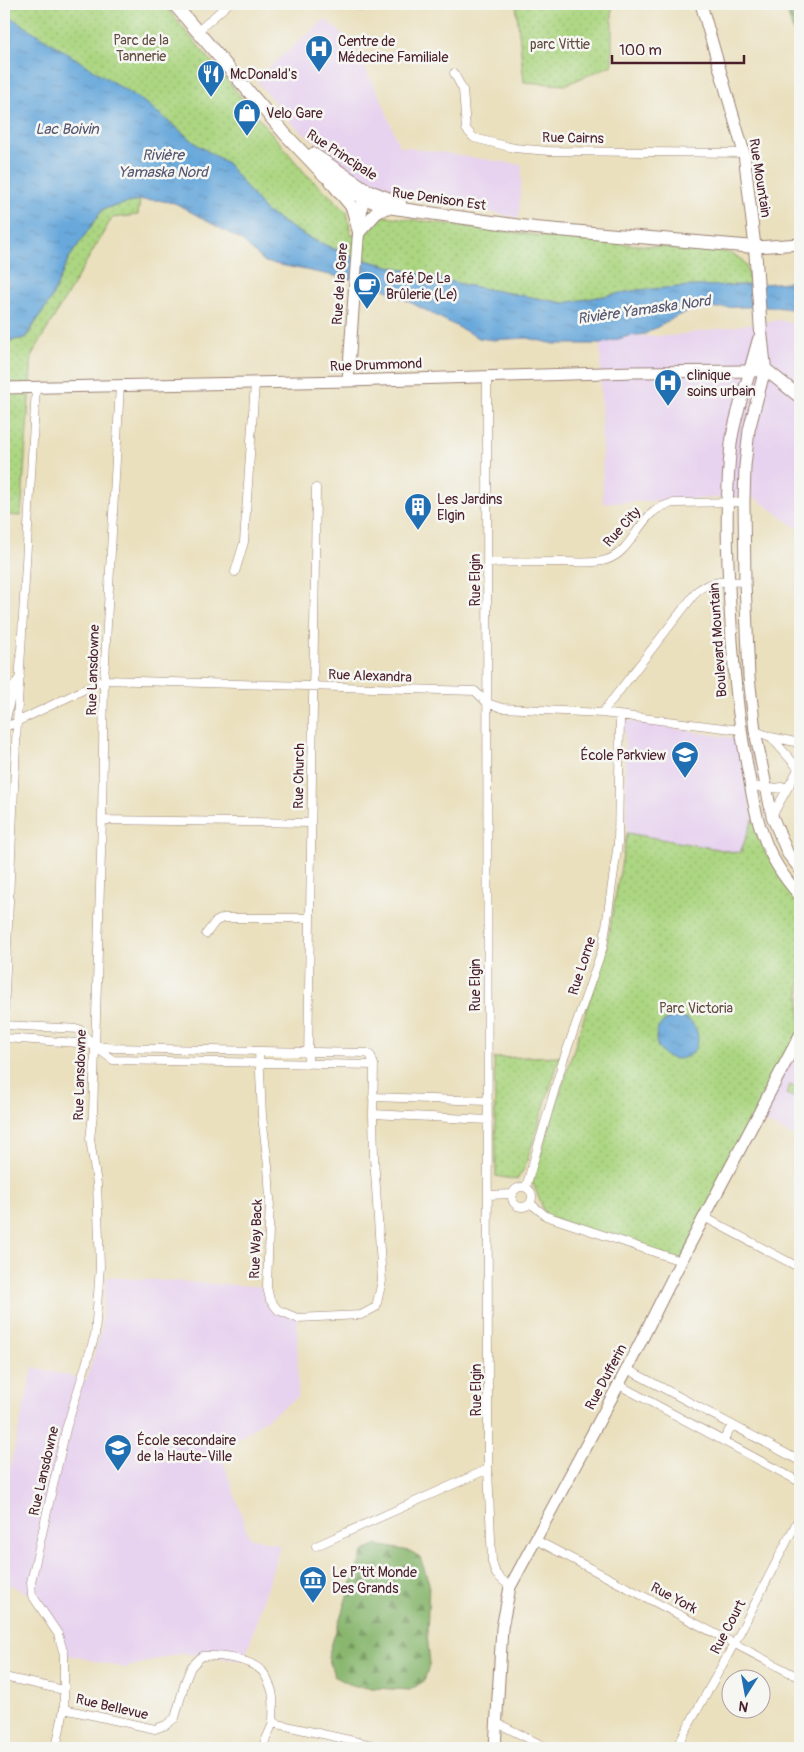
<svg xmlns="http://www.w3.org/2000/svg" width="804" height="1752" font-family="Pangolin,sans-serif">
	<defs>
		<pattern id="forest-firs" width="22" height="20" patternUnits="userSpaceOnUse" patternTransform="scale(1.25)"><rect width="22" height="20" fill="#89b76f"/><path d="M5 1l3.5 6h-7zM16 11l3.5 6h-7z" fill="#72945b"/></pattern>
		<pattern id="park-dots" width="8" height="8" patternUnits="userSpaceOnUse" patternTransform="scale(1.25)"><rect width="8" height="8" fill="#acd681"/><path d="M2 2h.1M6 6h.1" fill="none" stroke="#96b770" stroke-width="1.8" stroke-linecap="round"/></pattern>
		<pattern id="water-ripples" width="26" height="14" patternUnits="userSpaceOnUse" patternTransform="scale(1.25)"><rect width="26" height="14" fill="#68a8db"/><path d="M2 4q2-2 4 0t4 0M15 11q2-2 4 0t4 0" fill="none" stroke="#5888b2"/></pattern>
	</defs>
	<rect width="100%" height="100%" fill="#f6f6f2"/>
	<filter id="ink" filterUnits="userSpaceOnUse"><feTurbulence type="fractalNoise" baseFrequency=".02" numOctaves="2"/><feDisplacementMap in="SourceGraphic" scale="10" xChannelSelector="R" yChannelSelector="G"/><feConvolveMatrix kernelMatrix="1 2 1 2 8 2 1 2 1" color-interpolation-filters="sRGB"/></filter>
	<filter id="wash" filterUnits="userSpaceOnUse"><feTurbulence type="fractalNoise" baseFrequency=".0096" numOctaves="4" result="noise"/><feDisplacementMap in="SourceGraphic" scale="20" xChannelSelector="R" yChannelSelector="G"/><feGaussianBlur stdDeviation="1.12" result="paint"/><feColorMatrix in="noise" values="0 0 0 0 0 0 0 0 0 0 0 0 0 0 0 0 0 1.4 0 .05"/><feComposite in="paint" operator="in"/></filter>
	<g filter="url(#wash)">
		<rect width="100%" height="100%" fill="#eae0be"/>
		<path fill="#e7d2ef" d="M325 19 348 39 381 98 399 146 522 165 519 218 402 193 360 176 292 124 255 79Z
			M777 320 800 324V530L757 499 740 497 603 503 600 344 630 336H670Z
			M624 720 737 739 753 819 740 853 627 833Z
			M800 1035V1140L757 1118Z
			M106 1277 267 1287 278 1310 297 1318 298 1397 220 1451 249 1537 280 1545 244 1661 182 1653 124 1668 64 1654 58 1634 32 1595 4 1582V1493L33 1367 86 1380 101 1332Z"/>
		<path fill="url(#forest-firs)" stroke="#6a6b4d" d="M800 9V54L788 14Z
			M376 1545 410 1551 420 1557 429 1583 427 1635 430 1663 424 1681 410 1690 355 1687 334 1676 328 1656 349 1590 363 1552Z"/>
		<path fill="url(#park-dots)" stroke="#7b7a56" d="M17 4H163L305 173 342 207 347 212 351 235H361L383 216 575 240 727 252C747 259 747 266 750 285L694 286 638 290 564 303 465 285 353 257 307 237 265 211 227 163 199 146 147 104 5 14Z
			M516 4H612V65L565 85 524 82Z
			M140 200 138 215 112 218 32 355 21 516 4 515V342L26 338 51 299 69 258 103 209Z
			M753 819 800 900V1033L681 1261 546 1216 532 1181 606 948 627 833 740 853Z
			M560 1056 525 1167 517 1180 496 1176 494 1058Z
			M790 1085 799 1089 795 1098 786 1094Z"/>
		<path fill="url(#water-ripples)" stroke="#596483" d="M4 13 147 104 199 146 227 163 265 211 307 237 353 257 465 285 564 303 638 290 694 286 750 285 800 281V310L775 307H738L696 309 677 316 645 334 629 336 600 344H555L527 338 493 340 479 338 375 284 265 262 241 240 175 203 157 200H140L103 209 69 258 51 299 25 338 4 342Z
			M656 1038a21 21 0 1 1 42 0a21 21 0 1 1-42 0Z"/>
	</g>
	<g filter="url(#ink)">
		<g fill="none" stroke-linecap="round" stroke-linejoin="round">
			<defs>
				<path id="street" d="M358 4 361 7
					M197 32 228 4
					M454 73 463 90 466 129 474 138 514 148 549 151 744 153
					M487 376 488 1469 492 1562 496 1574 510 1587
					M487 563C513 562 538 562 564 562 577 562 593 564 606 560 636 551 638 508 674 503L744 502
					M235 572 244 542 255 383
					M602 713 697 591C711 580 727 581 745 582
					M4 728 104 680 475 691 487 703 502 708 602 713 740 730
					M755 731 771 737 800 743
					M771 737 798 768
					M4 741V728L13 687 20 677
					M750 785 768 789 789 786
					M772 816 800 766
					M102 820 311 823
					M206 934 215 922 223 918H310
					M4 1013 17 721 36 387
					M4 1025 79 1029 94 1046 113 1060 374 1065
					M4 1038 78 1043 113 1048 367 1053 371 1056 374 1065 373 1114 374 1157 382 1281 376 1307 361 1315 297 1318 278 1310 270 1300 267 1287 270 1199 268 1166 262 1116 259 1051
					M308 1064 316 488
					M373 1097 488 1101
					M373 1114 488 1120
					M526 1187 563 1061 603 947 618 843 620 716
					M512 1197a10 10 0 1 1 20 0a10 10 0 1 1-20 0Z
					M488 1195 513 1194
					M530 1203 546 1216 681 1261
					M704 1217 800 1268
					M627 1369 800 1461
					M619 1385 800 1482
					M723 1441 732 1425
					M536 1540 800 1678
					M316 1546 488 1469
					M4 1677 64 1690
					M64 1709 155 1729 166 1725 175 1718 185 1682 191 1667 202 1656C218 1655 249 1658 262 1671 265 1674 269 1683 271 1688 275 1699 273 1712 273 1723
					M497 1723 548 1748
					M56 1748 64 1709V1654L58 1634 32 1595 31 1582 66 1429 95 1335 100 1266 97 1184 90 1139 93 1114 102 820 104 680 120 385
					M262 1748 273 1723 385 1748
					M676 1748 734 1644 800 1516"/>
				<path id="secondary" d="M701 4 744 153 755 247 800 244
					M765 369 749 430 745 466 744 502 745 582 749 677 755 731 772 816 788 854 800 869
					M348 381 358 239 363 198 366 191
					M4 388 348 381 634 372 750 371C743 395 734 419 731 444 724 509 728 576 732 641 735 687 740 731 749 776 752 796 756 817 763 835 771 859 784 878 800 896
					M495 1748 502 1628 510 1587 627 1369 681 1261 800 1035"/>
				<path id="primary" d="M174 4 286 135 325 176 363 198 387 207 535 228 755 247 761 332 765 369
					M313 154 367 190 400 203
					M332 183 352 207 359 232
					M359 232 376 213 387 207
					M759 339 750 371 765 369 800 397"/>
			</defs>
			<use href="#street" stroke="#9a8074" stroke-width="9"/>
			<use href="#secondary" stroke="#9a8074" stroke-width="13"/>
			<use href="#primary" stroke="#9a8074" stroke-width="14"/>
			<use href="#street" stroke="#fff" stroke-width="8"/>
			<use href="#secondary" stroke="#fff" stroke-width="11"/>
			<use href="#primary" stroke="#fff" stroke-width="12"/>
		</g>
	</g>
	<defs>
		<symbol id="hospital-pin" viewBox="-11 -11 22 30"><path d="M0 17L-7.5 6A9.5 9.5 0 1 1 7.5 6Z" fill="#1f6fb2" stroke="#f6f6f2"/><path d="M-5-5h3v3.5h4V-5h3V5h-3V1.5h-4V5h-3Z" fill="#fff"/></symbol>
		<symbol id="restaurant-pin" viewBox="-11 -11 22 30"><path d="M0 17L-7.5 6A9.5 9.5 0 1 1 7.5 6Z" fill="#1f6fb2" stroke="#f6f6f2"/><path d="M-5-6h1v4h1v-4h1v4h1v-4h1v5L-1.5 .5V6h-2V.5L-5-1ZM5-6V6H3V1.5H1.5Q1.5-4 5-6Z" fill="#fff"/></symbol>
		<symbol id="shop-pin" viewBox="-11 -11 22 30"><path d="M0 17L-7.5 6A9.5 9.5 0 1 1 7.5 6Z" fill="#1f6fb2" stroke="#f6f6f2"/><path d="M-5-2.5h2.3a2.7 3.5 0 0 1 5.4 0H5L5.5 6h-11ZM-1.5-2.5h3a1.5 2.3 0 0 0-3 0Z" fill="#fff"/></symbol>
		<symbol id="cafe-pin" viewBox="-11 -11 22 30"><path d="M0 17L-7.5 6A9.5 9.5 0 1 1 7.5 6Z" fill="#1f6fb2" stroke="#f6f6f2"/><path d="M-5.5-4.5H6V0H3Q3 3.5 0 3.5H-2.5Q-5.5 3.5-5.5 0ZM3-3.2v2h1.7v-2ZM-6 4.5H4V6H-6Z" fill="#fff"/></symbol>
		<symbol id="building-pin" viewBox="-11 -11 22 30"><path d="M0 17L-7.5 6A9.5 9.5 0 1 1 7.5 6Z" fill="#1f6fb2" stroke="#f6f6f2"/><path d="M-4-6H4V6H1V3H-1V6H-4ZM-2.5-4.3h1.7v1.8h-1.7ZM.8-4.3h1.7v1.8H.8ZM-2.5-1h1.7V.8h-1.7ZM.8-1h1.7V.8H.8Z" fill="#fff"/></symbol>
		<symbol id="school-pin" viewBox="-11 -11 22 30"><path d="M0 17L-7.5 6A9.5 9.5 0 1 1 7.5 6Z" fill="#1f6fb2" stroke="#f6f6f2"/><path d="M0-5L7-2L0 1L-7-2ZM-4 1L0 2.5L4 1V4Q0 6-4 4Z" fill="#fff"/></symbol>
		<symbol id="museum-pin" viewBox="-11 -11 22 30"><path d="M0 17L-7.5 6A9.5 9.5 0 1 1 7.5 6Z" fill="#1f6fb2" stroke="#f6f6f2"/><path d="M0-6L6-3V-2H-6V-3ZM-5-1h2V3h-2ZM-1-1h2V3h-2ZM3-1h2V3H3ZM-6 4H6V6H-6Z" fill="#fff"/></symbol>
	</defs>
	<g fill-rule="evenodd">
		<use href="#hospital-pin" x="303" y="33" width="32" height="43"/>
		<use href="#restaurant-pin" x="195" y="58" width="32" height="43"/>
		<use href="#shop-pin" x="231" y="97" width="32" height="43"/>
		<use href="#cafe-pin" x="351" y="270" width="32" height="43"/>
		<use href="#hospital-pin" x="652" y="367" width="32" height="43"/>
		<use href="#building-pin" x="402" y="491" width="32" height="43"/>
		<use href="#school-pin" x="669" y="739" width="32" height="43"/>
		<use href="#school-pin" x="102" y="1432" width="32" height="43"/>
		<use href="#museum-pin" x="297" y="1564" width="32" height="43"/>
	</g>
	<g text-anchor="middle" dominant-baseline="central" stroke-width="5" stroke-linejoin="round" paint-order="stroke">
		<g font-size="14" fill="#624d40" stroke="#f6f6f2">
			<text x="141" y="40">Parc de la<tspan x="141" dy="16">Tannerie</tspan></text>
			<text x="560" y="44">parc Vittie</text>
			<text x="696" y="1008">Parc Victoria</text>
		</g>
		<g font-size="14" fill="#4a1f2b" stroke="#f6f6f2" text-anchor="start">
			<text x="338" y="41">Centre de<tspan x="338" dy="16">Médecine Familiale</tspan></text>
			<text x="230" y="74">McDonald's</text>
			<text x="266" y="113">Velo Gare</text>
			<text x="386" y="278">Café De La<tspan x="386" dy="16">Brûlerie (Le)</tspan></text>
			<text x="687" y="375">clinique<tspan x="687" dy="16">soins urbain</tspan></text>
			<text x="437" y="499">Les Jardins<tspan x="437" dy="16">Elgin</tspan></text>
			<text x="666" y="755" text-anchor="end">École Parkview</text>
			<text x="137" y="1440">École secondaire<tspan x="137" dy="16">de la Haute-Ville</tspan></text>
			<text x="332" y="1572">Le P’tit Monde<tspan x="332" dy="16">Des Grands</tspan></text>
		</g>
		<g font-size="14" fill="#4a1f2b" stroke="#f6f6f2">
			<text transform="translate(573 138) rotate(1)">Rue Cairns</text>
			<text transform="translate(342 155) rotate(33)">Rue Principale</text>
			<text transform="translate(760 178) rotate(81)">Rue Mountain</text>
			<text transform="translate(439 199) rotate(8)">Rue Denison Est</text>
			<text transform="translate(340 284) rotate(-86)">Rue de la Gare</text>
			<text transform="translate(376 365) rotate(-2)">Rue Drummond</text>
			<text transform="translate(622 527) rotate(-48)">Rue City</text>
			<text transform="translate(475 580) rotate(-90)">Rue Elgin</text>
			<text transform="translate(718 640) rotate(-94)">Boulevard Mountain</text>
			<text transform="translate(93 670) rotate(-88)">Rue Lansdowne</text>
			<text transform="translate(370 676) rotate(2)">Rue Alexandra</text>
			<text transform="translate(299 776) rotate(-89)">Rue Church</text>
			<text transform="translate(582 966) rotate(-72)">Rue Lorne</text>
			<text transform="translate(475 985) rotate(-90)">Rue Elgin</text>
			<text transform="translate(80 1075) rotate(-88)">Rue Lansdowne</text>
			<text transform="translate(256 1239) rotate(-88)">Rue Way Back</text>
			<text transform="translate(606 1377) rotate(-62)">Rue Dufferin</text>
			<text transform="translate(476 1390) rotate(-90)">Rue Elgin</text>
			<text transform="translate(44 1471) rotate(-77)">Rue Lansdowne</text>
			<text transform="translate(674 1598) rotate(28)">Rue York</text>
			<text transform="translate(728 1627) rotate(-62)">Rue Court</text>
			<text transform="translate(112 1707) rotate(13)">Rue Bellevue</text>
		</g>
		<g font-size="15" font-style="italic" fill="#565671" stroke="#f6f6f2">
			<text x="67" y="129">Lac Boivin</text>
			<text x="163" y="155">Rivière<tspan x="163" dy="17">Yamaska Nord</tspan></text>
			<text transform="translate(644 310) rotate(-8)">Rivière Yamaska Nord</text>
		</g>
	</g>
	<rect width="804" height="1752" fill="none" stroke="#f6f6f2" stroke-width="20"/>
	<g transform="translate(746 1694) rotate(191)"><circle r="24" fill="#f6f6f2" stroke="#b1a0a2"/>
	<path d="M0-4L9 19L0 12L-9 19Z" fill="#1f6fb2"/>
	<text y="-8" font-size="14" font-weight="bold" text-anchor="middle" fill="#4a1f2b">N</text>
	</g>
	<path d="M612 55v8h132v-8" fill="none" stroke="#4a1f2b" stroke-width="2.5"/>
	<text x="619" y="55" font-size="15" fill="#4a1f2b" stroke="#f6f6f2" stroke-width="4" paint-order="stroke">100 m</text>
</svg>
